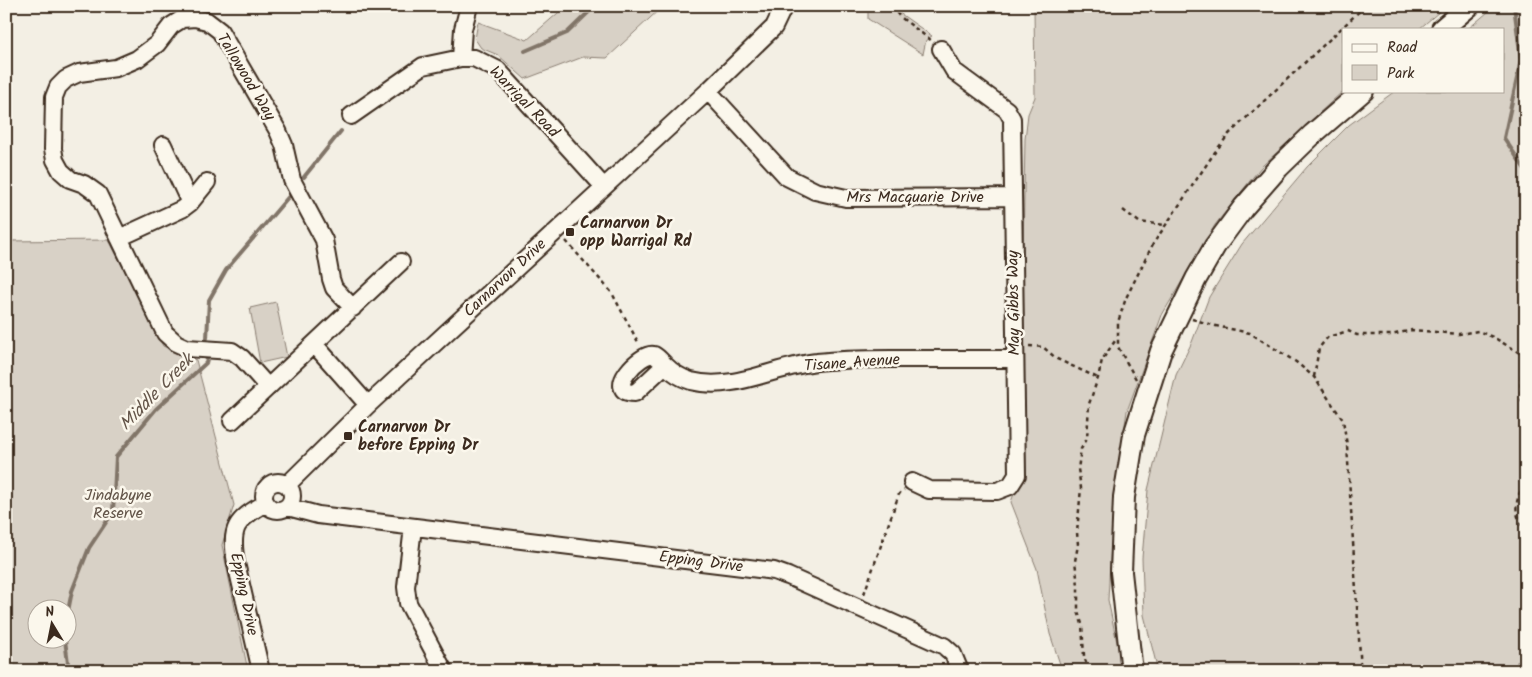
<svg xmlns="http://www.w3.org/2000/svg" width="1532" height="677" font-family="Kalam,sans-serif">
	<rect width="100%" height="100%" fill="#f3efe4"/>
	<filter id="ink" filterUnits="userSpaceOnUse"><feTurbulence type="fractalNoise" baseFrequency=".02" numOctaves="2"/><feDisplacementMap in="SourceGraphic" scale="10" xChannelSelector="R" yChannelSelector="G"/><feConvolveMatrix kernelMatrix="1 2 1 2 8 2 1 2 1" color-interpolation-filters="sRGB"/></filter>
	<g filter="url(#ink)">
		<path fill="#d8d1c6" stroke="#8a7e72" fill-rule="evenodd" d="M566 6H663L607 58 583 57 525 79 498 55 481 48 475 39 478 22 527 40Z
			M868 6H896L898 12 932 36 926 40 923 54 868 19Z
			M1034 6H1446L1419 29H1343V91L1261 167 1215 225 1162 315 1127 411 1113 505 1108 600 1123 671H1060L1061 667 1050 634 1037 569 1011 502 1022 472 1021 363 1025 139 1028 114 1035 97Z
			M1495 6H1526V671H1158L1144 615 1142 558 1148 490 1176 375 1192 342 1209 297 1242 244 1307 167 1349 125 1395 91H1503V29H1468Z
			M109 240 163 346 196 360 234 505 222 545 247 666 233 671H6V241ZM38 610H68V640H38Z
			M276 302 287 357 260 363 250 308Z"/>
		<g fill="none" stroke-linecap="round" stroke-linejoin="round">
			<path stroke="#817468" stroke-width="4" d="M1514 6 1521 60 1504 138 1526 171
				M525 51 567 33 595 6
				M304 177 341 131
				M207 338 209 300 226 270 290 195
				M68 611 72 591 89 548 113 512 116 457 156 409 206 363 207 359
				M65 640 69 671"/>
			<defs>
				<path id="minor" d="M461 58 463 29 469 6
					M708 91 787 177 815 191 846 198 1013 197
					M351 116 423 66 461 58H474L498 70 604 187
					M163 145 190 203
					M119 238 182 209 190 203 207 182
					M314 344 368 405
					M665 365 635 393C602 393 641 351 654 355 658 357 662 362 665 365 672 372 681 378 691 381 733 392 776 366 817 362 850 358 883 359 916 359 949 359 982 359 1015 359
					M268 387 242 358 232 351 187 348 176 343 165 333 98 194 84 184 70 179 61 171 55 160 53 149 54 97 58 87 66 79 79 73 116 68 137 59 157 44 171 26 182 19 195 18 207 21 220 31 278 131 284 145 292 180 324 240 331 279 334 288 353 308
					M232 421 401 262
					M264 496a14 14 0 1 1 28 0a14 14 0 1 1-28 0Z
					M912 482 929 490 997 491 1010 486 1017 475 1012 119 1007 110 954 71 941 49
					M287 485 368 405 708 91 774 27 784 6
					M288 507 318 515 774 571 788 576 944 646 953 654 960 671
					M413 527 406 587 408 603 444 671
					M261 671 236 563C230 528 235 520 266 503"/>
				<path id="major" d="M1442 29 1469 6
					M1133 671 1131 663 1121 572 1124 497 1134 435 1161 351 1196 279 1215 246 1243 208 1278 168 1313 134 1363 91"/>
			</defs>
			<use href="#minor" stroke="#3b2a1e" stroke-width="20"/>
			<use href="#major" stroke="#3b2a1e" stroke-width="24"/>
			<path stroke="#3b2a1e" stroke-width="2.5" stroke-dasharray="4 4" stroke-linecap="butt" d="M892 6 899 16 932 41
				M1123 210 1139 222 1166 225
				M566 241 612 293 639 344
				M1192 319 1216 326 1250 333 1296 362 1314 377 1343 420 1347 445 1361 671
				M1029 346 1043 347 1057 359 1098 378
				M1526 352 1523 355C1522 374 1517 396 1526 414
				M1314 377 1319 348 1328 337 1348 331 1357 335H1391L1412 330 1459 334 1478 331 1493 337 1523 355
				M1136 379 1118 347V322L1126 298 1153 244 1215 152 1229 134 1365 6
				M1526 476C1517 503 1510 506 1526 533
				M864 594 899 494 904 490
				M1089 671 1084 656 1082 624 1078 611V585L1075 561 1078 545 1077 532 1081 488 1078 469 1081 449 1087 439 1089 404 1098 378 1102 360 1117 338
				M1512 671 1523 656V624L1526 588"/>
			<use href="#minor" stroke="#fbf7ec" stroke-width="16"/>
			<use href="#major" stroke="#fbf7ec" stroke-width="20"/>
		</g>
	</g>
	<g fill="#3b2a1e" stroke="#fbf7ec" stroke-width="2">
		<rect x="565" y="227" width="10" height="10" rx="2.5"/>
		<rect x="343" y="431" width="10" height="10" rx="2.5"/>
	</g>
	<g text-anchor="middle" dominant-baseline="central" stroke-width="5" stroke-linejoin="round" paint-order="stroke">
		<g font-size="16" fill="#3b2a1e" stroke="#fbf7ec">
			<text transform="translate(246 77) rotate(59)">Tallowood Way</text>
			<text transform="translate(524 102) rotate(46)">Warrigal Road</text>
			<text x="915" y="197">Mrs Macquarie Drive</text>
			<text transform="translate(505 278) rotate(-43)">Carnarvon Drive</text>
			<text transform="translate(1014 303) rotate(-91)">May Gibbs Way</text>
			<text transform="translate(852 363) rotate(-4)">Tisane Avenue</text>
			<text transform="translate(701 562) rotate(7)">Epping Drive</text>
			<text transform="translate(244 594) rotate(78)">Epping Drive</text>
		</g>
		<g font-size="16" font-weight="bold" fill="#3b2a1e" stroke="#fbf7ec" text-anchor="start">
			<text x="580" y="223">Carnarvon Dr<tspan x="580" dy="18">opp Warrigal Rd</tspan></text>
			<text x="358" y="427">Carnarvon Dr<tspan x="358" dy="18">before Epping Dr</tspan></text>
		</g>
		<g font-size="16" fill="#625448" stroke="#fbf7ec">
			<text x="118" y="495">Jindabyne<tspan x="118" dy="18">Reserve</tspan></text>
		</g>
		<g font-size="18" font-style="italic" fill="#645549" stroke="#fbf7ec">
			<text transform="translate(157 393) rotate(-46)">Middle Creek</text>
		</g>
	</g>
	<rect width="1532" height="677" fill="none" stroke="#fbf7ec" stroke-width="25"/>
	<rect x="12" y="12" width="1507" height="652" fill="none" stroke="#3b2a1e" stroke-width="2" filter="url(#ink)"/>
	<rect x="1342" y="28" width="162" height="65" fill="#fbf7ec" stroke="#aea59a"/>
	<rect x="1352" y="44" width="25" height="8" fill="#fbf7ec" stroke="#aea59a"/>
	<text x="1387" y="52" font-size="15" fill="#3b2a1e">Road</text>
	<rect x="1352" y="65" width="25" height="15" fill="#d8d1c6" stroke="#aea59a"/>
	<text x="1387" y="78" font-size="15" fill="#3b2a1e">Park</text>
	<g transform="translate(52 624) rotate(350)"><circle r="24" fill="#fbf7ec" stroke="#aea59a"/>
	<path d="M0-4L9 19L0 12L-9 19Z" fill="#3b2a1e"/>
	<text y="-8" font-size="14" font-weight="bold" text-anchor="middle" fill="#3b2a1e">N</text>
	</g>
</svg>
